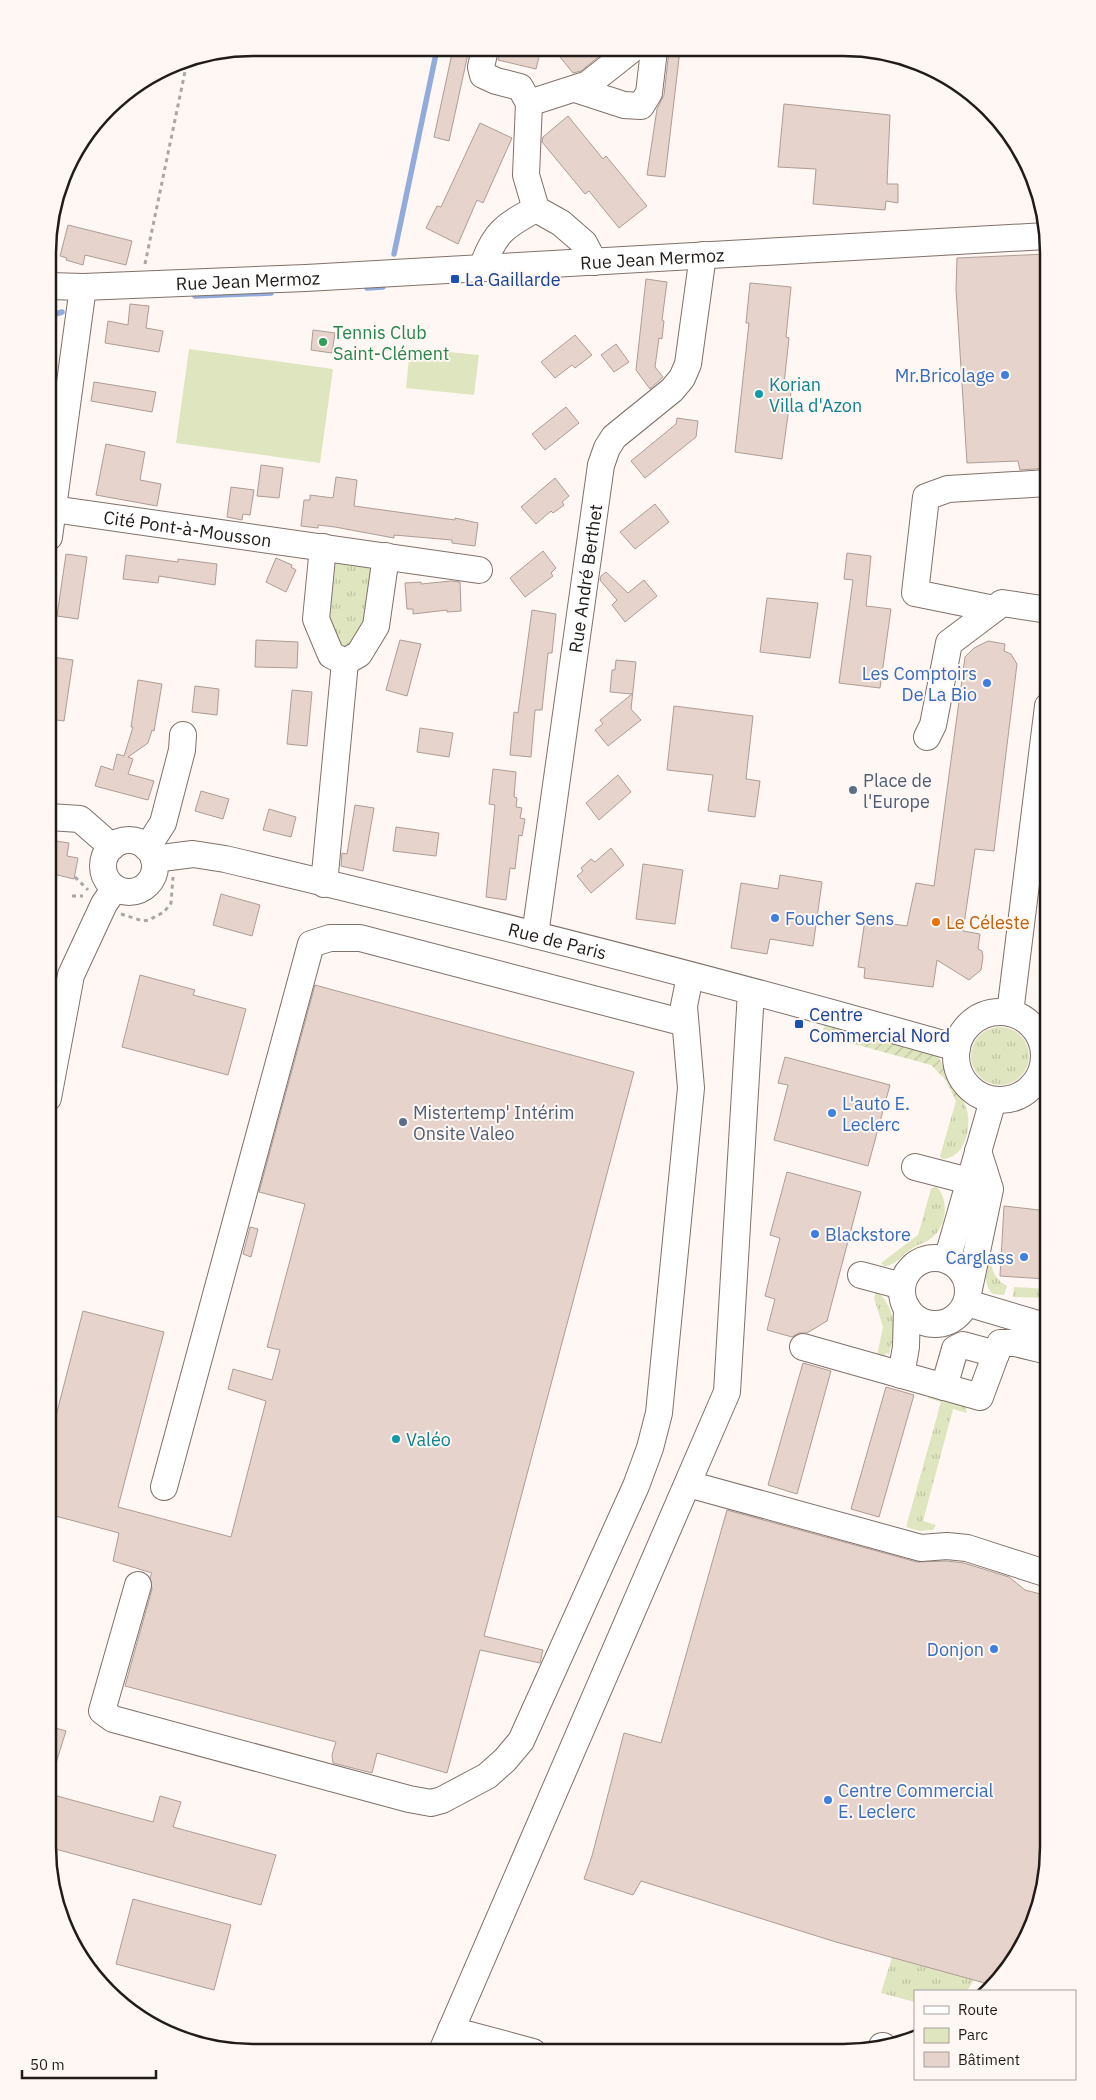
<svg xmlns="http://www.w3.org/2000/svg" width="1096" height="2100" font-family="'IBM Plex Sans',sans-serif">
	<defs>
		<pattern id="grass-tufts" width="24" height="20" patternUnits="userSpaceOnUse" patternTransform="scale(1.25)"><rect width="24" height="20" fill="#dfe5be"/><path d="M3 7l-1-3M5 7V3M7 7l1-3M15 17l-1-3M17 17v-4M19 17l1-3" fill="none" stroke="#bfc4a3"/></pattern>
		<pattern id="garden-furrows" width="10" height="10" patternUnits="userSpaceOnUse" patternTransform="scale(1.25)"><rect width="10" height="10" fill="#dfe5be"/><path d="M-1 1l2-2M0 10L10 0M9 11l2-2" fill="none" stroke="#bfc4a3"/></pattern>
	</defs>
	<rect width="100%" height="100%" fill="#fef7f3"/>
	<path fill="url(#grass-tufts)" d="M335 561 366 564 375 576 367 621 351 646 341 648 324 624 327 573Z
		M971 1056a29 29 0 1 1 58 0a29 29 0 1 1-58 0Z
		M961 1098C975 1114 969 1159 942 1159L940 1156 956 1101Z
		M936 1186C949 1198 947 1224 934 1236 927 1243 917 1244 910 1250 901 1256 894 1267 884 1266L881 1263 918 1235 931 1189Z
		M988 1245C993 1263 988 1275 1007 1286L1004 1295 993 1294C981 1283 986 1259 988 1245Z
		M1014 1287 1048 1289V1298L1013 1297Z
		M876 1292C888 1297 896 1322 894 1334 893 1341 890 1347 889 1354L886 1353 884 1358 877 1356 883 1327 874 1298Z
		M930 1395 965 1405 967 1413 953 1409 923 1521 936 1525 933 1530 920 1531 906 1527 941 1402 928 1398Z
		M892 1957 974 1980 967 1991H915V2002L881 1993Z"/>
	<path fill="#dfe5be" d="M410 348 479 355 474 395 406 388Z
		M189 349 333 369 320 463 176 443Z"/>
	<path fill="url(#garden-furrows)" d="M825 1025 935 1053C946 1066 951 1083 961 1098L956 1101 945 1079 931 1065 821 1035Z"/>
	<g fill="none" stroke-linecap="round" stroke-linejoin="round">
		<path stroke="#90abdc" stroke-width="5.5" d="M394 254 437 49
			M367 288 383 287
			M195 296 271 293
			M49 316 62 312"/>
	</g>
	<path fill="#e6d3cc" stroke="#ae9c95" d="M453 49H469L449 141 434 137Z
		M500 49H541L536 69 498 60Z
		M569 49 579 50H607L581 71 573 73 560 57Z
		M669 50H680L665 177 647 175 657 109 664 95Z
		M784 104 890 115 887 184H898V203L886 201 885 210 813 204 816 169 778 167Z
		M568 116 603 159 606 156 647 206 619 228 589 191 585 194 542 142 543 137Z
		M480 123 512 138 483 203 477 200 458 244 426 228 437 206 441 207Z
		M68 225 132 241 126 265 85 255 83 265 66 260 67 258 60 256Z
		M1048 254V468L1020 470 1018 461 967 463 956 289 957 258Z
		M646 279 667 282 662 320 664 321 662 339 659 338 655 367 663 377 650 389 636 370Z
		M750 283 791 287 786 337 789 338 784 384 792 385 782 459 735 452 749 323H746Z
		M130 304 149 306 146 328 163 331 159 352 105 343 108 321 128 325Z
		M313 330 335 333 332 353 311 350Z
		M575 335 592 355 575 368 572 365 555 378 541 362Z
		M616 344 629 362 614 372 601 355Z
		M94 382 156 392 152 412 91 401Z
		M566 407 579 423 545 450 532 434Z
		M677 418 698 421 696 437 645 478 631 461 676 424Z
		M106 444 145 452 140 480 161 484 157 506 96 495Z
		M261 465 283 468 279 498 257 496Z
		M336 477 357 480 354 506 455 520V518L478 523 475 546 452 543V540L394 535V538L335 527 318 525V528L301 526 304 500H310V495L333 498Z
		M555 478 569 496 562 502 564 505 553 513 551 511 536 524 521 507Z
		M231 487 254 490 250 515 243 514 242 520 227 517Z
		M655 504 669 522 635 549 620 532Z
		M543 551 556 568 551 573 553 576 525 597 510 578Z
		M847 553 871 556 866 606 891 609 880 688 839 683 853 580 844 579Z
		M66 554 87 557 78 619 57 616Z
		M126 555 178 562V559L217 564 215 585 159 576 158 583 123 579Z
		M276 558 292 565 291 567 296 570 286 592 266 582Z
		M606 572 628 593 644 580 657 596 625 622 612 605 617 600 600 580 601 576Z
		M451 581 460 582 461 611 447 612V610L413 614V609H407L405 583 421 582V584Z
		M767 598 818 603 810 658 760 652Z
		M532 610 556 614 552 653H548L542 710H535L531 757 510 755 514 712 518 713Z
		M256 640 298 642 297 668 255 667Z
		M400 640 421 644 407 696 386 690Z
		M988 641 1005 644 1004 651 1011 654 1017 664 994 851 975 849 963 931 980 934 978 949 982 951 983 957 981 970 969 980 937 960 933 987 864 978 865 968 858 967 865 920 907 926 916 883 934 886 965 657 974 648Z
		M52 657 73 660 64 721 49 719V680Z
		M616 660 636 662 631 709 641 720 608 746 595 730 603 724 600 720 632 694 610 692 612 670H615Z
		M138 680 162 684 154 731 152 730 148 743 128 757 133 759 128 774 154 781 148 800 95 786 101 766 113 770 117 754 124 756 133 727H131Z
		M195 686 219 689 217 715 192 712Z
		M292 690 312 692 307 746 287 744Z
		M674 706 753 716 746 779 760 781 755 817 708 811 713 775 667 770Z
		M420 728 453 733 449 757 417 752Z
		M493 769 516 772 514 797 517 798 516 807 522 808 520 818 525 819 522 836 519 835 515 869 510 868 506 900 486 897 495 805 489 804Z
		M618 775 631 792 599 820 586 803Z
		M201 791 229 799 223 819 195 811Z
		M355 805 374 808 363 871 341 866 342 853 347 854Z
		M269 809 296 817 291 837 263 830Z
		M396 827 439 833 436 856 393 851Z
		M49 840 69 843 67 856 78 858 74 879 49 873Z
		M611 848 624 865 591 893 577 876 583 871 581 868 591 859 595 862Z
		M643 864 683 870 675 924 636 919Z
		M780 875 822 882 813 946 770 939 767 954 731 948 741 883 778 889Z
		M221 894 260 905 252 936 213 925Z
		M140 975 195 990 193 995 246 1009 228 1075 122 1047Z
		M315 985 634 1072 484 1636 543 1650 540 1663 480 1650 447 1773 377 1753 372 1773 333 1763 332 1755 336 1742 125 1686 152 1589 150 1577 152 1573 113 1561 119 1533 48 1514V1447L83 1311 164 1332 118 1507 231 1537 266 1401 228 1389 233 1369 272 1380 280 1350 267 1347 305 1204 259 1192Z
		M785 1057 890 1085 868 1166 774 1140 788 1085 778 1083Z
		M787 1172 861 1192 827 1321 807 1333H799L792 1337 767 1330 775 1299 765 1296 780 1238 770 1235Z
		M1004 1206 1048 1211 1045 1279 1000 1276Z
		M250 1227 258 1229 251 1257 243 1254Z
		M803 1363 831 1371 797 1494 768 1485Z
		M886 1387 914 1395 879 1517 851 1509Z
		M727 1510 917 1562 947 1561 964 1563 1009 1577 1025 1590 1048 1596V1861L1033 1925 1006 1972 992 1985 836 1942 641 1881 633 1895 584 1879 592 1856 624 1733 661 1743Z
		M48 1726 66 1731 51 1779H48Z
		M57 1796 153 1822 160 1796 181 1802 173 1827 276 1855 261 1905 48 1847V1825Z
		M133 1899 231 1925 214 1990 116 1964Z"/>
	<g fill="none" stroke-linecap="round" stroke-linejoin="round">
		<defs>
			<g id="minor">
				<path d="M485 49 481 67 483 75 496 81 520 87 529 103 526 175 536 209 561 223 584 243 594 262"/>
				<path d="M575 89 624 105 641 106 649 93 654 50"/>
				<path d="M529 103 588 84 631 50"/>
				<path d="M482 268C494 233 504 226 536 209"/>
				<path id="s1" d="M49 286 83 287 306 278 1046 236"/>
				<path id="s2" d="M53 509 479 570"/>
				<path d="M49 537 83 287"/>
				<path d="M323 547 316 619 331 655 345 662 359 654 376 626 386 556"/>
				<path d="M994 609 915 593 926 497 948 489 1048 483"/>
				<path d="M927 737 933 725 949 643 1002 603 1048 610"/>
				<path d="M49 817 80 819 112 847"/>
				<circle cx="129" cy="866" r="26"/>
				<path d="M147 848 163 823 182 750 183 735"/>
				<path id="s3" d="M154 859 193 854 225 859C470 917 715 979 957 1048"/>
				<path d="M324 884 345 662"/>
				<path id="s4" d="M535 935 601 465 607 448 614 437 672 390 682 378 688 364 703 255"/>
				<circle cx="1000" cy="1056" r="44"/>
				<path d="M1010 1013 1048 706"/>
				<path d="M48 1098 71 975 104 904 115 888"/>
				<path d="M915 1167 969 1181"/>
				<circle cx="935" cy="1291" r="33"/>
				<path d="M947 1260 993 1100"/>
				<path d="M861 1275 902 1286"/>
				<path d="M969 1289 990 1189 978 1151"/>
				<path d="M967 1303 1048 1327"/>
				<path d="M803 1347 980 1397 1000 1343H1015L1048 1351"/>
				<path d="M901 1375 906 1347 907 1308"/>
				<path d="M944 1387 955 1349 963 1345 996 1354"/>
				<path d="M688 1484 921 1548 947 1546 967 1548 1048 1574"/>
				<path d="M164 1487 311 944 330 938H360L685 1023"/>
				<path d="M138 1585 102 1711 113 1719 409 1799 431 1803 442 1800 487 1776 505 1760 521 1741 636 1486 650 1448 659 1413 691 1088 684 1006 690 976"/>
				<path d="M451 2030 533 2052"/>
				<path d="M882 2046H883"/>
				<path d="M442 2051 727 1392 751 992"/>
			</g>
		</defs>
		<use href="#minor" stroke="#807169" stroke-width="28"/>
		<path stroke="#aca6a2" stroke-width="3" stroke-dasharray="4 4" stroke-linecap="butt" d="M145 264 187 62 183 61
			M75 877 88 890
			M72 896H83
			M121 914 143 921 149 920 164 912 171 903 173 877"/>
		<use href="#minor" stroke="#fff" stroke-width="26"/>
	</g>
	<g fill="#1a4fb4" stroke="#fef7f3" stroke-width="2">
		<rect x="450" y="274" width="10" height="10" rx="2.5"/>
		<rect x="794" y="1019" width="10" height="10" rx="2.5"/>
	</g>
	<circle fill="#2e9e5b" stroke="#fef7f3" stroke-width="2" cx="323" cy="342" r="5"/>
	<g fill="#3f7fe0" stroke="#fef7f3" stroke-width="2">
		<circle cx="1005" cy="375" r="5"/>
		<circle cx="987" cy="683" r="5"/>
		<circle cx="775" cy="918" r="5"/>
		<circle cx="832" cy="1113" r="5"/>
		<circle cx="815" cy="1234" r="5"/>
		<circle cx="1024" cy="1257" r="5"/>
		<circle cx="994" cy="1649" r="5"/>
		<circle cx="828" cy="1800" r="5"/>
	</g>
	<g fill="#0f9aa8" stroke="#fef7f3" stroke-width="2">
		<circle cx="759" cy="394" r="5"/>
		<circle cx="396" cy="1439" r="5"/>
	</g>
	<g fill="#5c6f8a" stroke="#fef7f3" stroke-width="2">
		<circle cx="853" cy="790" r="5"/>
		<circle cx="403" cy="1122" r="5"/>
	</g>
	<circle fill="#e8710a" stroke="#fef7f3" stroke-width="2" cx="936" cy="922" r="5"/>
	<g text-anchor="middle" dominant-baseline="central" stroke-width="4" stroke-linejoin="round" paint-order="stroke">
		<g font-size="18" fill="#221c19" stroke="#fef7f3">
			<text stroke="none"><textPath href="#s1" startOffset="604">Rue Jean Mermoz</textPath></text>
			<text stroke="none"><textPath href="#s1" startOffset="199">Rue Jean Mermoz</textPath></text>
			<text stroke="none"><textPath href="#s2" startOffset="136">Cité Pont-à-Mousson</textPath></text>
			<text stroke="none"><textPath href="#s4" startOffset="360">Rue André Berthet</textPath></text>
			<text stroke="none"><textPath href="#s3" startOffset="414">Rue de Paris</textPath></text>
		</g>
		<g font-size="18" fill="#164399" stroke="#fef7f3" text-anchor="start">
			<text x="465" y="279">La Gaillarde</text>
			<text x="809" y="1014">Centre<tspan x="809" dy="21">Commercial Nord</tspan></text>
		</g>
		<g font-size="18" fill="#27864d" stroke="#fef7f3" text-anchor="start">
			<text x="333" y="332">Tennis Club<tspan x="333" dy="21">Saint-Clément</tspan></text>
		</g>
		<g font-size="18" fill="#366cbe" stroke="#fef7f3" text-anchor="end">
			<text x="995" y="375">Mr.Bricolage</text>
			<text x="977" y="673">Les Comptoirs<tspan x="977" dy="21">De La Bio</tspan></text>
			<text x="785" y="918" text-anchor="start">Foucher Sens</text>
			<text x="842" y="1103" text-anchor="start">L'auto E.<tspan x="842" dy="21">Leclerc</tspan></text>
			<text x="825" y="1234" text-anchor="start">Blackstore</text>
			<text x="1014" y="1257">Carglass</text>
			<text x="984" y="1649">Donjon</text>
			<text x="838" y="1790" text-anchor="start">Centre Commercial<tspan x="838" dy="21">E. Leclerc</tspan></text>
		</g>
		<g font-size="18" fill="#0d838f" stroke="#fef7f3" text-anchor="start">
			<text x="769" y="384">Korian<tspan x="769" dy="21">Villa d'Azon</tspan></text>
			<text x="406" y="1439">Valéo</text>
		</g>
		<g font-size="18" fill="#4e5e75" stroke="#fef7f3" text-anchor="start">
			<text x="863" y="780">Place de<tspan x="863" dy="21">l'Europe</tspan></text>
			<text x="413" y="1112">Mistertemp' Intérim<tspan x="413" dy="21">Onsite Valeo</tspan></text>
		</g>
		<g font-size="18" fill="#c56008" stroke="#fef7f3" text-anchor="start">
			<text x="946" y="922">Le Céleste</text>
		</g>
	</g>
	<path d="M0 0H1096V2100H0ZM253 56H843A197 197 0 0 1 1040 253V1847A197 197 0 0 1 843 2044H253A197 197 0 0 1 56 1847V253A197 197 0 0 1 253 56Z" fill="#fef7f3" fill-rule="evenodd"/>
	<path fill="none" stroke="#221c19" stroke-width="2.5" d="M253 56H843A197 197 0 0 1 1040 253V1847A197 197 0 0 1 843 2044H253A197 197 0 0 1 56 1847V253A197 197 0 0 1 253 56Z"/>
	<rect x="914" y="1990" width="162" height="90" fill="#fef7f3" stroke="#a69f9c"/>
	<rect x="924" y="2006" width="25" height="8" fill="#ffffff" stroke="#a69f9c"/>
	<text x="958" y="2015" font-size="15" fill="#221c19">Route</text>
	<rect x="924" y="2028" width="25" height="15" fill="#dfe5be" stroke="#a69f9c"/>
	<text x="958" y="2040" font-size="15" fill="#221c19">Parc</text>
	<rect x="924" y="2052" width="25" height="15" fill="#e6d3cc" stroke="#a69f9c"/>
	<text x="958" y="2065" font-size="15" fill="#221c19">Bâtiment</text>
	<path d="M22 2070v8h134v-8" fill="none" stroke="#221c19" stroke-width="2.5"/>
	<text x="30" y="2070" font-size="15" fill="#221c19" stroke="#fef7f3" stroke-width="4" paint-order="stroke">50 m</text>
</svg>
